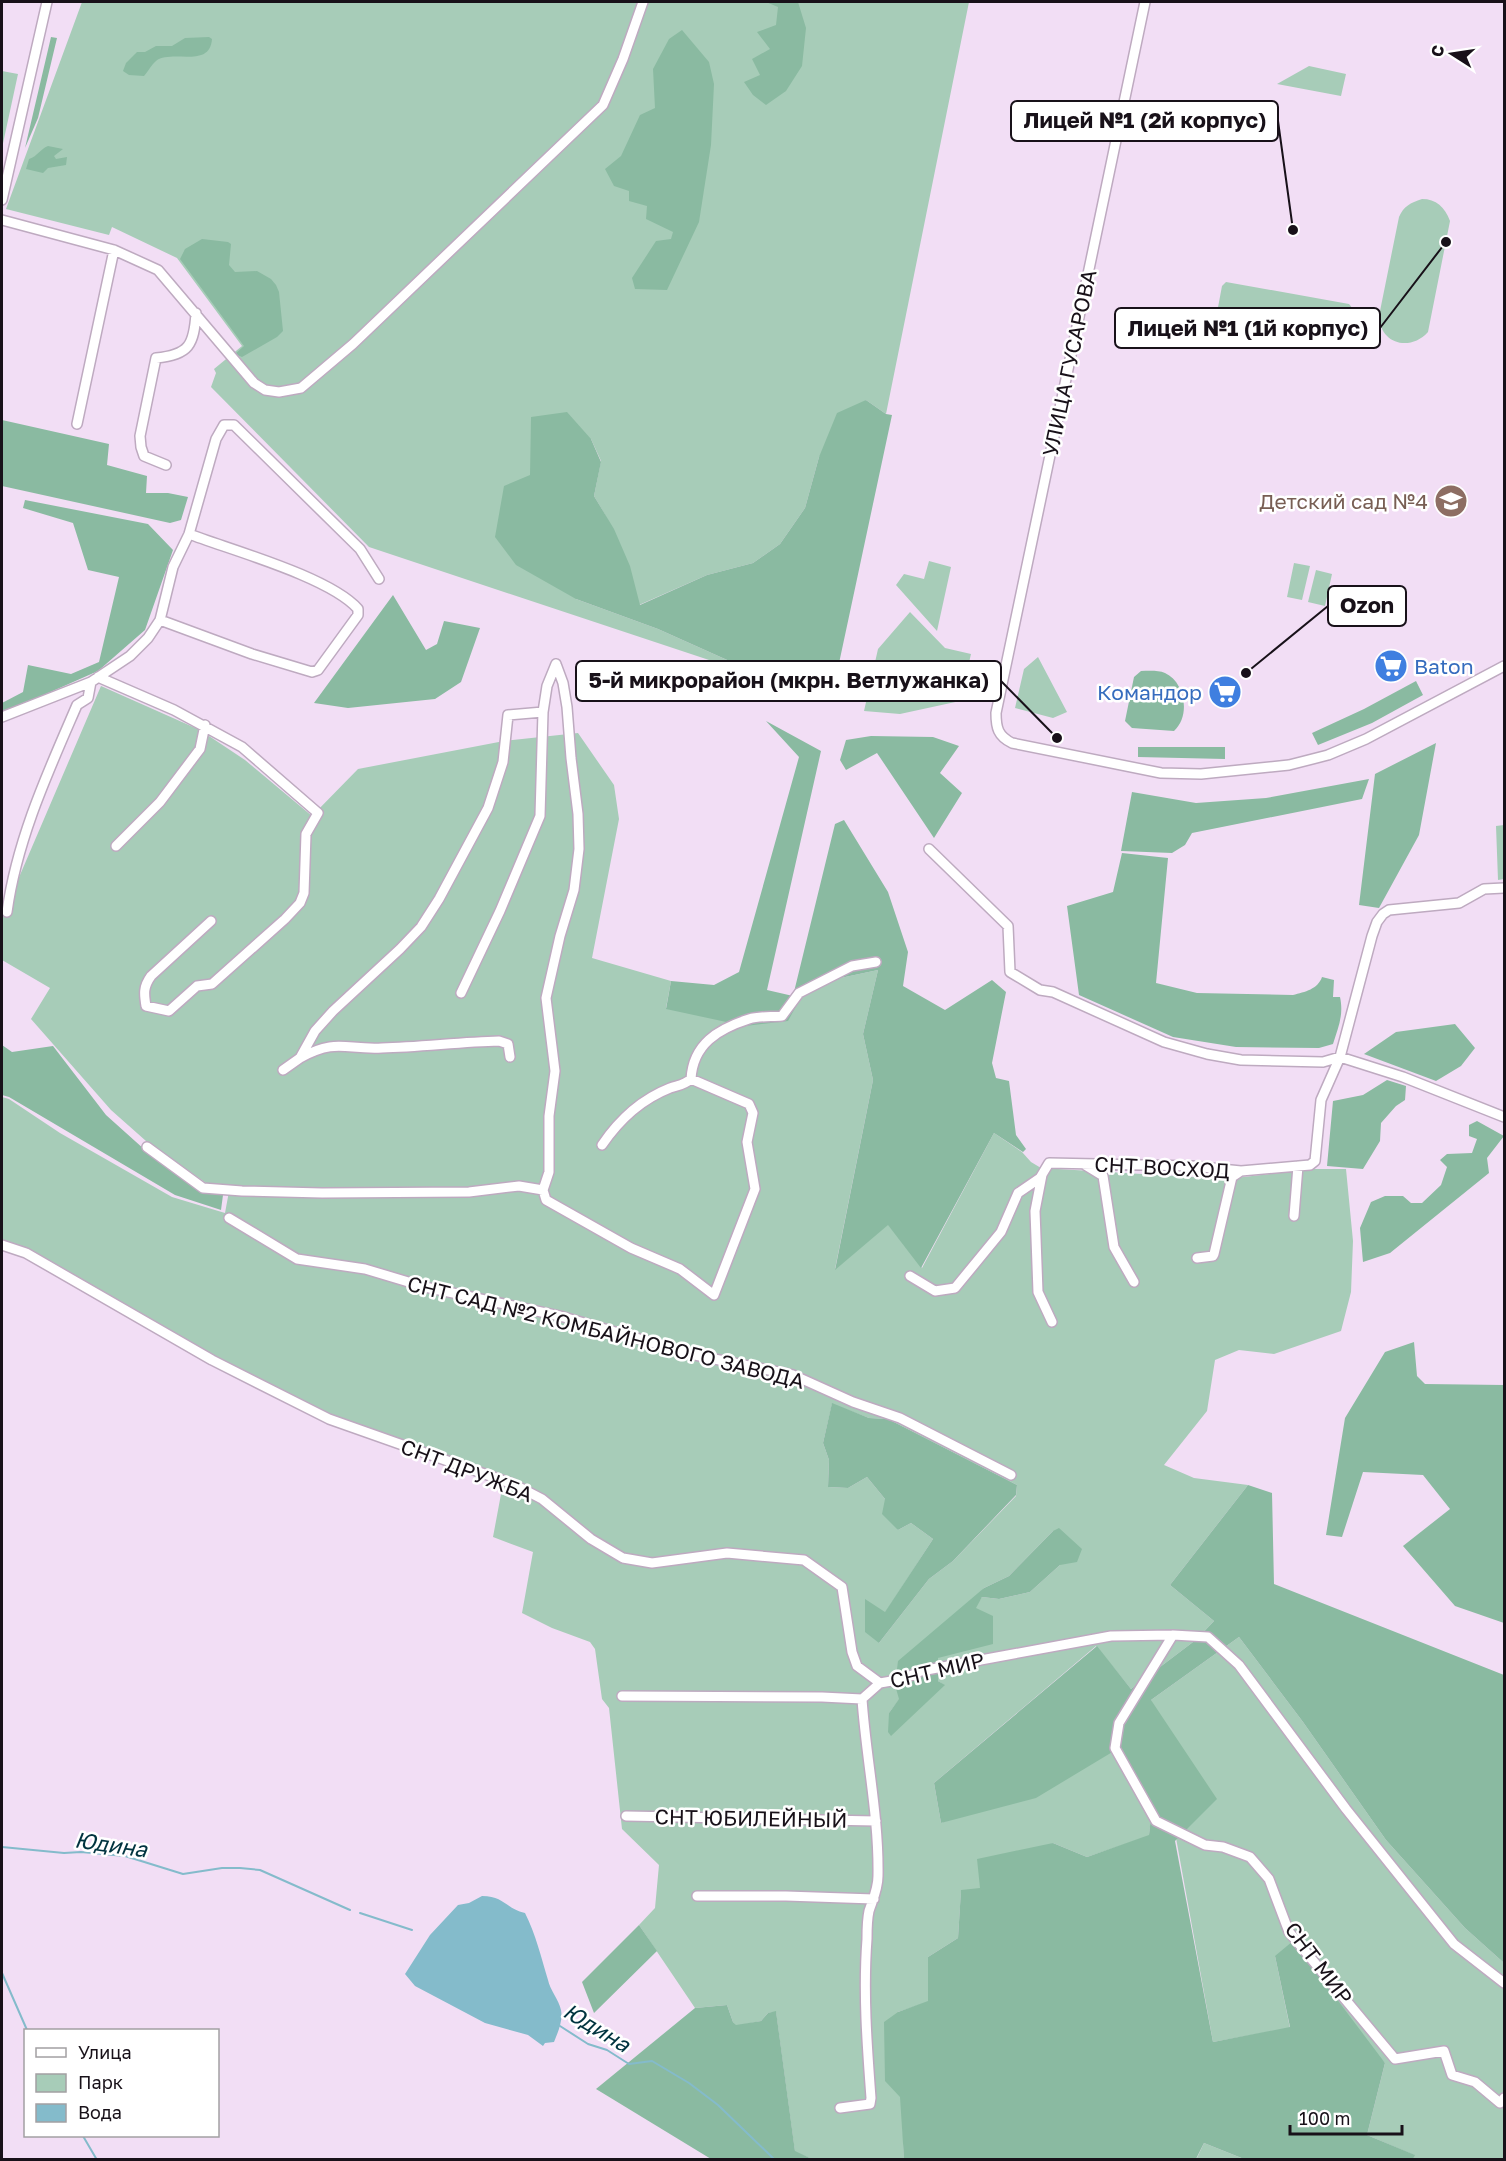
<svg xmlns="http://www.w3.org/2000/svg" width="1506" height="2161" font-family="'Golos Text',sans-serif">
	<rect width="100%" height="100%" fill="#f2def5"/>
	<path fill="#a7ccb8" fill-rule="evenodd" d="M82 2H969L886 414 866 400 819 457 805 508 780 544 753 563 707 575 639 605C628 561 618 535 594 496L601 461 591 439 576 599 658 629 781 684 369 547 211 387 216 373 214 369 242 346 177 258 112 227 109 235 6 209Z
		M1309 66 1346 74 1341 96 1277 84Z
		M2 71 18 74 2 148Z
		M1422 199C1436 199 1445 207 1450 221L1428 332C1410 352 1380 344 1379 316L1399 217C1404 206 1410 203 1422 199Z
		M1226 282 1349 304C1359 314 1353 333 1347 344L1341 347 1223 325 1218 322 1216 318 1222 286Z
		M929 561 951 567 937 631 896 585 904 574 924 579Z
		M1294 563 1310 566 1302 600 1287 597Z
		M1316 570 1332 574 1325 606 1308 602Z
		M910 612 945 648 971 654 960 701 900 714 864 711 878 649Z
		M1038 657 1067 712 1053 718 1015 708 1024 669Z
		M101 686 200 730 245 760 312 816 358 769 504 741 578 733 614 785 619 819 592 958 671 981 666 1008 800 999 831 980 878 970 863 1034 873 1080 835 1269 888 1224 922 1268 994 1133 1022 1152 1031 1162 1041 1168 1226 1179 1312 1169H1346L1353 1241 1351 1292 1341 1331 1274 1354 1239 1350 1215 1360 1207 1411 1164 1465 1194 1478 1248 1485 1170 1585 1214 1621 1197 1639 1131 1689 1096 1646 934 1783 941 1823 1119 1748 1152 1808 1149 1836 1087 1857 1053 1843 980 1889 961 1891 958 1938 928 1957V2002L898 2012 904 2159H812L795 2152 776 2012 768 2013 761 2021 736 2026 733 2022 727 2005 695 2008 639 1925 655 1908 659 1865 622 1829 609 1708 602 1699 595 1649 590 1642 552 1628 522 1613 533 1552 493 1537 504 1478 331 1416 217 1361 2 1242V1097L9 1099 60 1133 172 1197 225 1213 230 1186 206 1183 146 1141 111 1110 31 1019 50 988 2 960V917ZM832 1404 869 1418 888 1419 1017 1485 1016 1496 953 1561 929 1579 879 1643 865 1600 885 1613 933 1539 911 1523 898 1530 885 1499 867 1477 848 1488 828 1487 829 1460 823 1443ZM1053 1531 1060 1565 1030 1592 999 1599 982 1597 938 1658V1681L944 1685 889 1713 984 1588 1009 1576Z
		M1504 825V879L1498 880 1496 826Z
		M1239 1637 1303 1722 1386 1840 1465 1928 1504 1963V2159H1413L1414 2155 1367 2135 1385 2063 1275 1956 1290 2028 1213 2042 1151 1700Z
		M1204 2143 1244 2159 1196 2160Z"/>
	<path fill="#8abaa1" d="M766 2H798L806 28 802 66 786 91 766 105 753 95 744 82 760 75 752 59 770 49 757 32 776 25 778 7Z
		M682 30 709 62 714 84 711 145 699 222 667 290 635 289 632 278 656 241 671 239 673 232 646 219 647 206 629 201V191L614 186 605 169 621 156 640 115 655 108 653 69 669 39Z
		M51 37 57 38 38 118 25 148Z
		M209 37 212 39C210 69 172 49 156 61 151 65 148 72 144 76L129 75 123 71 126 63 137 52H145L156 46H172L185 38Z
		M48 146 63 149 54 156 56 159 67 157 66 165 48 168 43 173 26 169 29 159C38 156 40 149 48 146Z
		M202 239 228 242 231 244 229 265 235 272 257 271 271 279 276 285 279 292 283 331 277 337 242 357 235 354 244 346 180 259 185 249Z
		M866 400 886 414 892 415 838 668 781 684 658 629 576 599 516 565 495 537 504 486 530 475 531 417 567 412 591 439 601 462 594 496 614 529 630 566 640 605 707 575 753 563 780 544 805 508 819 457 837 413Z
		M2 420 109 444 107 465 147 476 146 493H168L188 497 181 520 170 523 2 486Z
		M25 500 148 524 173 550 145 630 98 671 3 713 2 703 23 692 28 665 71 674 99 662 119 577 88 570 73 523 23 508Z
		M393 595 426 650 437 644 444 621 480 628 461 682 435 699 348 708 314 703Z
		M1141 671C1148 671 1158 670 1165 673 1185 682 1191 716 1174 731L1132 728 1125 721 1134 677Z
		M1416 681 1423 695 1372 723 1318 745 1312 733 1364 709Z
		M766 721 821 751 767 990 793 996 835 824 844 820 888 892 908 952 903 986 945 1010 992 980 1006 992 992 1063 996 1078 1009 1081 1016 1135 1026 1149 1023 1152 994 1133 921 1268 888 1225 835 1270 873 1080 863 1034 878 970 831 980 800 999 788 1021 745 1026 666 1009 671 981 714 985 739 972 799 757Z
		M871 736 933 737 959 746 940 773 962 793 934 838 877 753 846 770 840 760 846 740Z
		M1436 743 1419 835 1379 908 1359 905 1375 774Z
		M1138 747H1225V759L1138 757Z
		M1369 779 1362 799 1192 833 1185 845 1172 853 1121 851 1132 792 1196 803 1266 798Z
		M1122 853 1168 858 1156 983 1197 993 1293 995C1305 992 1318 989 1322 977L1334 980 1333 997H1340C1344 1015 1338 1028 1333 1044L1319 1048 1236 1047 1173 1037 1079 995 1067 906 1113 892Z
		M1455 1024 1475 1048 1461 1066 1436 1081 1364 1054 1396 1032Z
		M2 1045 12 1052 53 1046 106 1115 145 1150 202 1189 223 1195 221 1210 175 1195 9 1097 2 1095Z
		M1387 1080 1406 1086 1405 1100 1396 1106 1381 1123 1380 1141 1363 1169 1327 1166 1333 1101 1363 1095Z
		M1477 1121 1504 1136 1487 1158 1489 1173 1390 1253 1363 1262 1360 1228 1371 1202 1385 1196H1403L1411 1203H1422L1441 1185 1447 1167 1440 1160 1447 1154 1472 1153 1477 1139 1469 1136V1125Z
		M1414 1342 1417 1376 1425 1384 1504 1385V1623L1455 1606 1403 1546 1450 1509 1423 1475 1363 1472 1342 1537 1326 1535 1345 1418 1385 1352Z
		M832 1403 869 1418 888 1419 1017 1485 1016 1495 953 1561 929 1579 879 1643 865 1632V1599L885 1612 933 1539 911 1523 898 1530 882 1514 885 1499 867 1477 848 1488 828 1487 829 1460 823 1443Z
		M1248 1485 1272 1493 1274 1584 1504 1675V1963L1465 1928 1386 1840 1303 1722 1239 1637 1151 1700 1217 1799 1175 1841 1213 2042 1290 2027 1275 1956 1293 1941 1385 2063 1367 2135 1415 2155 1413 2159H1244L1204 2143 1196 2159H904L900 2097 885 2081 884 2022 898 2012 928 2001V1957L958 1938 961 1890 980 1888 977 1859 1053 1843 1087 1857 1149 1835 1152 1808 1119 1748 1036 1798 941 1823 934 1783 1097 1646 1131 1689 1197 1639 1214 1621 1170 1585Z
		M1059 1528 1082 1549 1077 1562 1060 1565 1030 1592 999 1599 982 1597 976 1608 993 1616V1644L938 1658V1681L945 1685 891 1736 888 1732 889 1713 899 1699 895 1685 898 1661 984 1588 1009 1576 1053 1531Z
		M639 1925 657 1951 594 2013 582 1982Z
		M727 2005 733 2022 736 2025 761 2021 768 2013 776 2011 795 2151 812 2159H711L596 2089 695 2008Z"/>
	<path fill="#84bbcb" d="M482 1896C504 1896 505 1908 525 1913 536 1935 541 1957 548 1980 550 1990 559 2000 561 2010 563 2021 558 2032 554 2042L545 2043 543 2046 528 2035 485 2023 415 1986 405 1974 430 1935 458 1905 469 1903Z"/>
	<g fill="none" stroke-linecap="round" stroke-linejoin="round">
		<path stroke="#84bbcb" stroke-width="2" d="M2 1847 64 1853 81 1852 125 1856 183 1874 222 1868H240L260 1870 350 1910
			M360 1913 412 1930
			M2 1973 27 2030
			M560 2026 588 2044 607 2050 629 2064 652 2061 689 2083 718 2105 775 2160
			M83 2136 97 2160"/>
		<defs>
			<path id="minor" d="M1145 2 996 713C996 728 998 736 1012 743L1161 773 1201 774 1289 765 1328 755 1366 739 1504 666
				M2 200 47 2
				M2 220 114 250 158 270 254 383 265 390 279 392 301 388 353 344 603 105 623 59 643 2
				M77 424 114 250
				M166 465 144 456 141 447 140 436 156 358C189 355 194 345 196 313
				M160 620 252 654 312 672 318 670 358 615V609C330 577 231 550 189 534
				M98 677 174 710 242 747 318 813 306 834 304 893 300 903 285 919 212 984 197 986 169 1011 146 1006C144 994 143 987 151 976L211 921
				M2 717 91 682 130 656 148 638 160 620 173 567 189 534 216 439 224 425H234L360 549 379 579
				M116 846 160 802 200 749 205 725
				M929 849 1008 926 1010 972 1040 990 1053 992 1164 1042 1207 1054 1241 1060 1323 1062 1340 1057 1403 1077 1504 1117
				M7 912C17 839 48 772 77 705L88 698 91 682
				M461 993 500 911 540 816 543 712
				M300 1058C337 1038 345 1050 382 1048 421 1047 460 1042 499 1041L508 1044 510 1057
				M283 1070 300 1058 315 1031 333 1011 400 949 421 927 439 899 488 808 503 762 508 715 543 712 547 686 556 664
				M602 1145C619 1120 642 1099 670 1088 679 1085 684 1085 691 1079 693 1044 718 1029 749 1019 759 1016 771 1017 782 1016L799 993 852 966 876 962
				M147 1147 203 1188 242 1191 322 1193 469 1192 519 1186 543 1190 549 1172V1116L555 1071 546 998 560 936 574 890 579 849 578 814 571 758 567 707 563 683 556 664
				M1085 1165 1103 1176 1114 1247 1134 1282
				M1042 1175 1035 1211 1038 1292 1052 1322
				M543 1190 546 1200 631 1248 680 1269 714 1295 755 1189 747 1142 753 1113 749 1104 691 1079
				M1294 1216 1298 1166
				M229 1218 297 1259 365 1269 425 1287 560 1316 695 1355 793 1375 853 1402 900 1418 1011 1475
				M2 1245 26 1253 212 1360 329 1419 513 1484 542 1499 591 1539 623 1558 652 1563 727 1553 804 1560 842 1587 852 1652 857 1666 880 1683
				M1197 1258 1213 1256 1214 1254 1232 1177 1241 1171
				M910 1276 935 1291 955 1288 1001 1232 1018 1193 1040 1178 1049 1163 1192 1166 1241 1171 1310 1165 1315 1161 1321 1100 1340 1057 1372 936 1377 922 1383 914 1389 910 1459 903 1484 889 1504 888
				M1173 1635 1119 1723 1115 1748 1156 1821 1205 1845 1223 1847 1250 1857 1269 1879 1289 1932 1395 2059 1444 2051 1452 2075 1475 2082 1500 2103 1504 2098
				M880 1683 903 1679 921 1671 1111 1636 1173 1635 1208 1637 1239 1665 1346 1809 1454 1944 1504 1983
				M622 1696 822 1697 862 1699
				M626 1816 876 1821
				M697 1896H786L874 1899
				M840 2108 870 2104 871 2098C867 2045 863 1992 867 1939 867 1930 867 1920 869 1911 873 1899 878 1889 878 1876 879 1816 866 1758 862 1699L880 1683"/>
		</defs>
		<use href="#minor" stroke="#beaac0" stroke-width="12"/>
		<use href="#minor" stroke="#fff" stroke-width="9"/>
	</g>
	<defs>
		<symbol id="school-disc" viewBox="-11 -11 22 22"><circle r="9.5" fill="#8d6e63" stroke="#fff"/><path d="M0-5L7-2L0 1L-7-2ZM-4 1L0 2.5L4 1V4Q0 6-4 4Z" fill="#fff"/></symbol>
		<symbol id="supermarket-disc" viewBox="-11 -11 22 22"><circle r="9.5" fill="#3f7fe0" stroke="#fff"/><path d="M-6-5.5h2.5l.6 2H6L4.5 2H-2.5L-4.4-4H-6ZM-1.5 3.2a1.3 1.3 0 1 0 .1 0ZM3 3.2a1.3 1.3 0 1 0 .1 0Z" fill="#fff"/></symbol>
	</defs>
	<g fill-rule="evenodd">
		<use href="#school-disc" x="1432" y="482" width="38" height="38"/>
		<use href="#supermarket-disc" x="1372" y="647" width="38" height="38"/>
		<use href="#supermarket-disc" x="1206" y="673" width="38" height="38"/>
	</g>
	<g text-anchor="middle" dominant-baseline="central" stroke-width="5" stroke-linejoin="round" paint-order="stroke">
		<g font-size="21" fill="#181119" stroke="#fff">
			<text transform="translate(1069 363) rotate(-78)">УЛИЦА ГУСАРОВА</text>
			<text transform="translate(1162 1167) rotate(3)">СНТ ВОСХОД</text>
			<text transform="translate(606 1332) rotate(14)">СНТ САД №2 КОМБАЙНОВОГО ЗАВОДА</text>
			<text transform="translate(467 1470) rotate(21)">СНТ ДРУЖБА</text>
			<text transform="translate(937 1670) rotate(-13)">СНТ МИР</text>
			<text transform="translate(751 1818) rotate(1)">СНТ ЮБИЛЕЙНЫЙ</text>
			<text transform="translate(1319 1963) rotate(53)">СНТ МИР</text>
		</g>
		<g font-size="21" fill="#785e54" stroke="#fff" text-anchor="end">
			<text x="1428" y="501">Детский сад №4</text>
		</g>
		<g font-size="21" fill="#366cbe" stroke="#fff" text-anchor="start">
			<text x="1414" y="666">Baton</text>
			<text x="1202" y="692" text-anchor="end">Командор</text>
		</g>
		<g font-size="22" font-style="italic" fill="#00333f" stroke="#fff">
			<text transform="translate(111 1844) rotate(8)">Юдина</text>
			<text transform="translate(597 2027) rotate(31)">Юдина</text>
		</g>
	</g>
	<path fill="none" stroke="#181119" stroke-width="2" d="M1293 230L1278 121M1446 242L1380 328M1246 673L1328 606M1057 738L1001 681"/>
	<g fill="#181119" stroke="#fff" stroke-width="2">
		<circle cx="1293" cy="230" r="6"/>
		<circle cx="1446" cy="242" r="6"/>
		<circle cx="1246" cy="673" r="6"/>
		<circle cx="1057" cy="738" r="6"/>
	</g>
	<g fill="#fff" stroke="#181119" stroke-width="2">
		<rect x="1011" y="101" width="267" height="40" rx="6"/>
		<rect x="1115" y="308" width="265" height="40" rx="6"/>
		<rect x="1328" y="586" width="78" height="40" rx="6"/>
		<rect x="576" y="661" width="425" height="40" rx="6"/>
	</g>
	<g font-size="22" text-anchor="middle" font-weight="bold" fill="#181119">
		<text x="1145" y="128">Лицей №1 (2й корпус)</text>
		<text x="1248" y="336">Лицей №1 (1й корпус)</text>
		<text x="1367" y="613">Ozon</text>
		<text x="789" y="688">5-й микрорайон (мкрн. Ветлужанка)</text>
	</g>
	<rect width="1506" height="2161" fill="none" stroke="#181119" stroke-width="6"/>
	<rect x="24" y="2029" width="195" height="108" fill="#ffffff" stroke="#a3a0a3" stroke-width="1.5"/>
	<rect x="36" y="2048" width="30" height="9" fill="#ffffff" stroke="#a3a0a3" stroke-width="1.5"/>
	<text x="78" y="2059" font-size="18" fill="#181119">Улица</text>
	<rect x="36" y="2074" width="30" height="18" fill="#a7ccb8" stroke="#a3a0a3" stroke-width="1.5"/>
	<text x="78" y="2089" font-size="18" fill="#181119">Парк</text>
	<rect x="36" y="2104" width="30" height="18" fill="#84bbcb" stroke="#a3a0a3" stroke-width="1.5"/>
	<text x="78" y="2119" font-size="18" fill="#181119">Вода</text>
	<g transform="translate(1452 54) rotate(282)" stroke="#ffffff" stroke-width="4.5" paint-order="stroke">
	<path d="M0-4.5L10 22L0 15L-10 22Z" fill="#181119"/>
	<text y="-9" font-size="16" font-weight="bold" text-anchor="middle" fill="#181119">С</text>
	</g>
	<path d="M1290 2125v9h112v-9" fill="none" stroke="#181119" stroke-width="3"/>
	<text x="1299" y="2125" font-size="18" fill="#181119" stroke="#ffffff" stroke-width="4.5" paint-order="stroke">100 m</text>
</svg>
